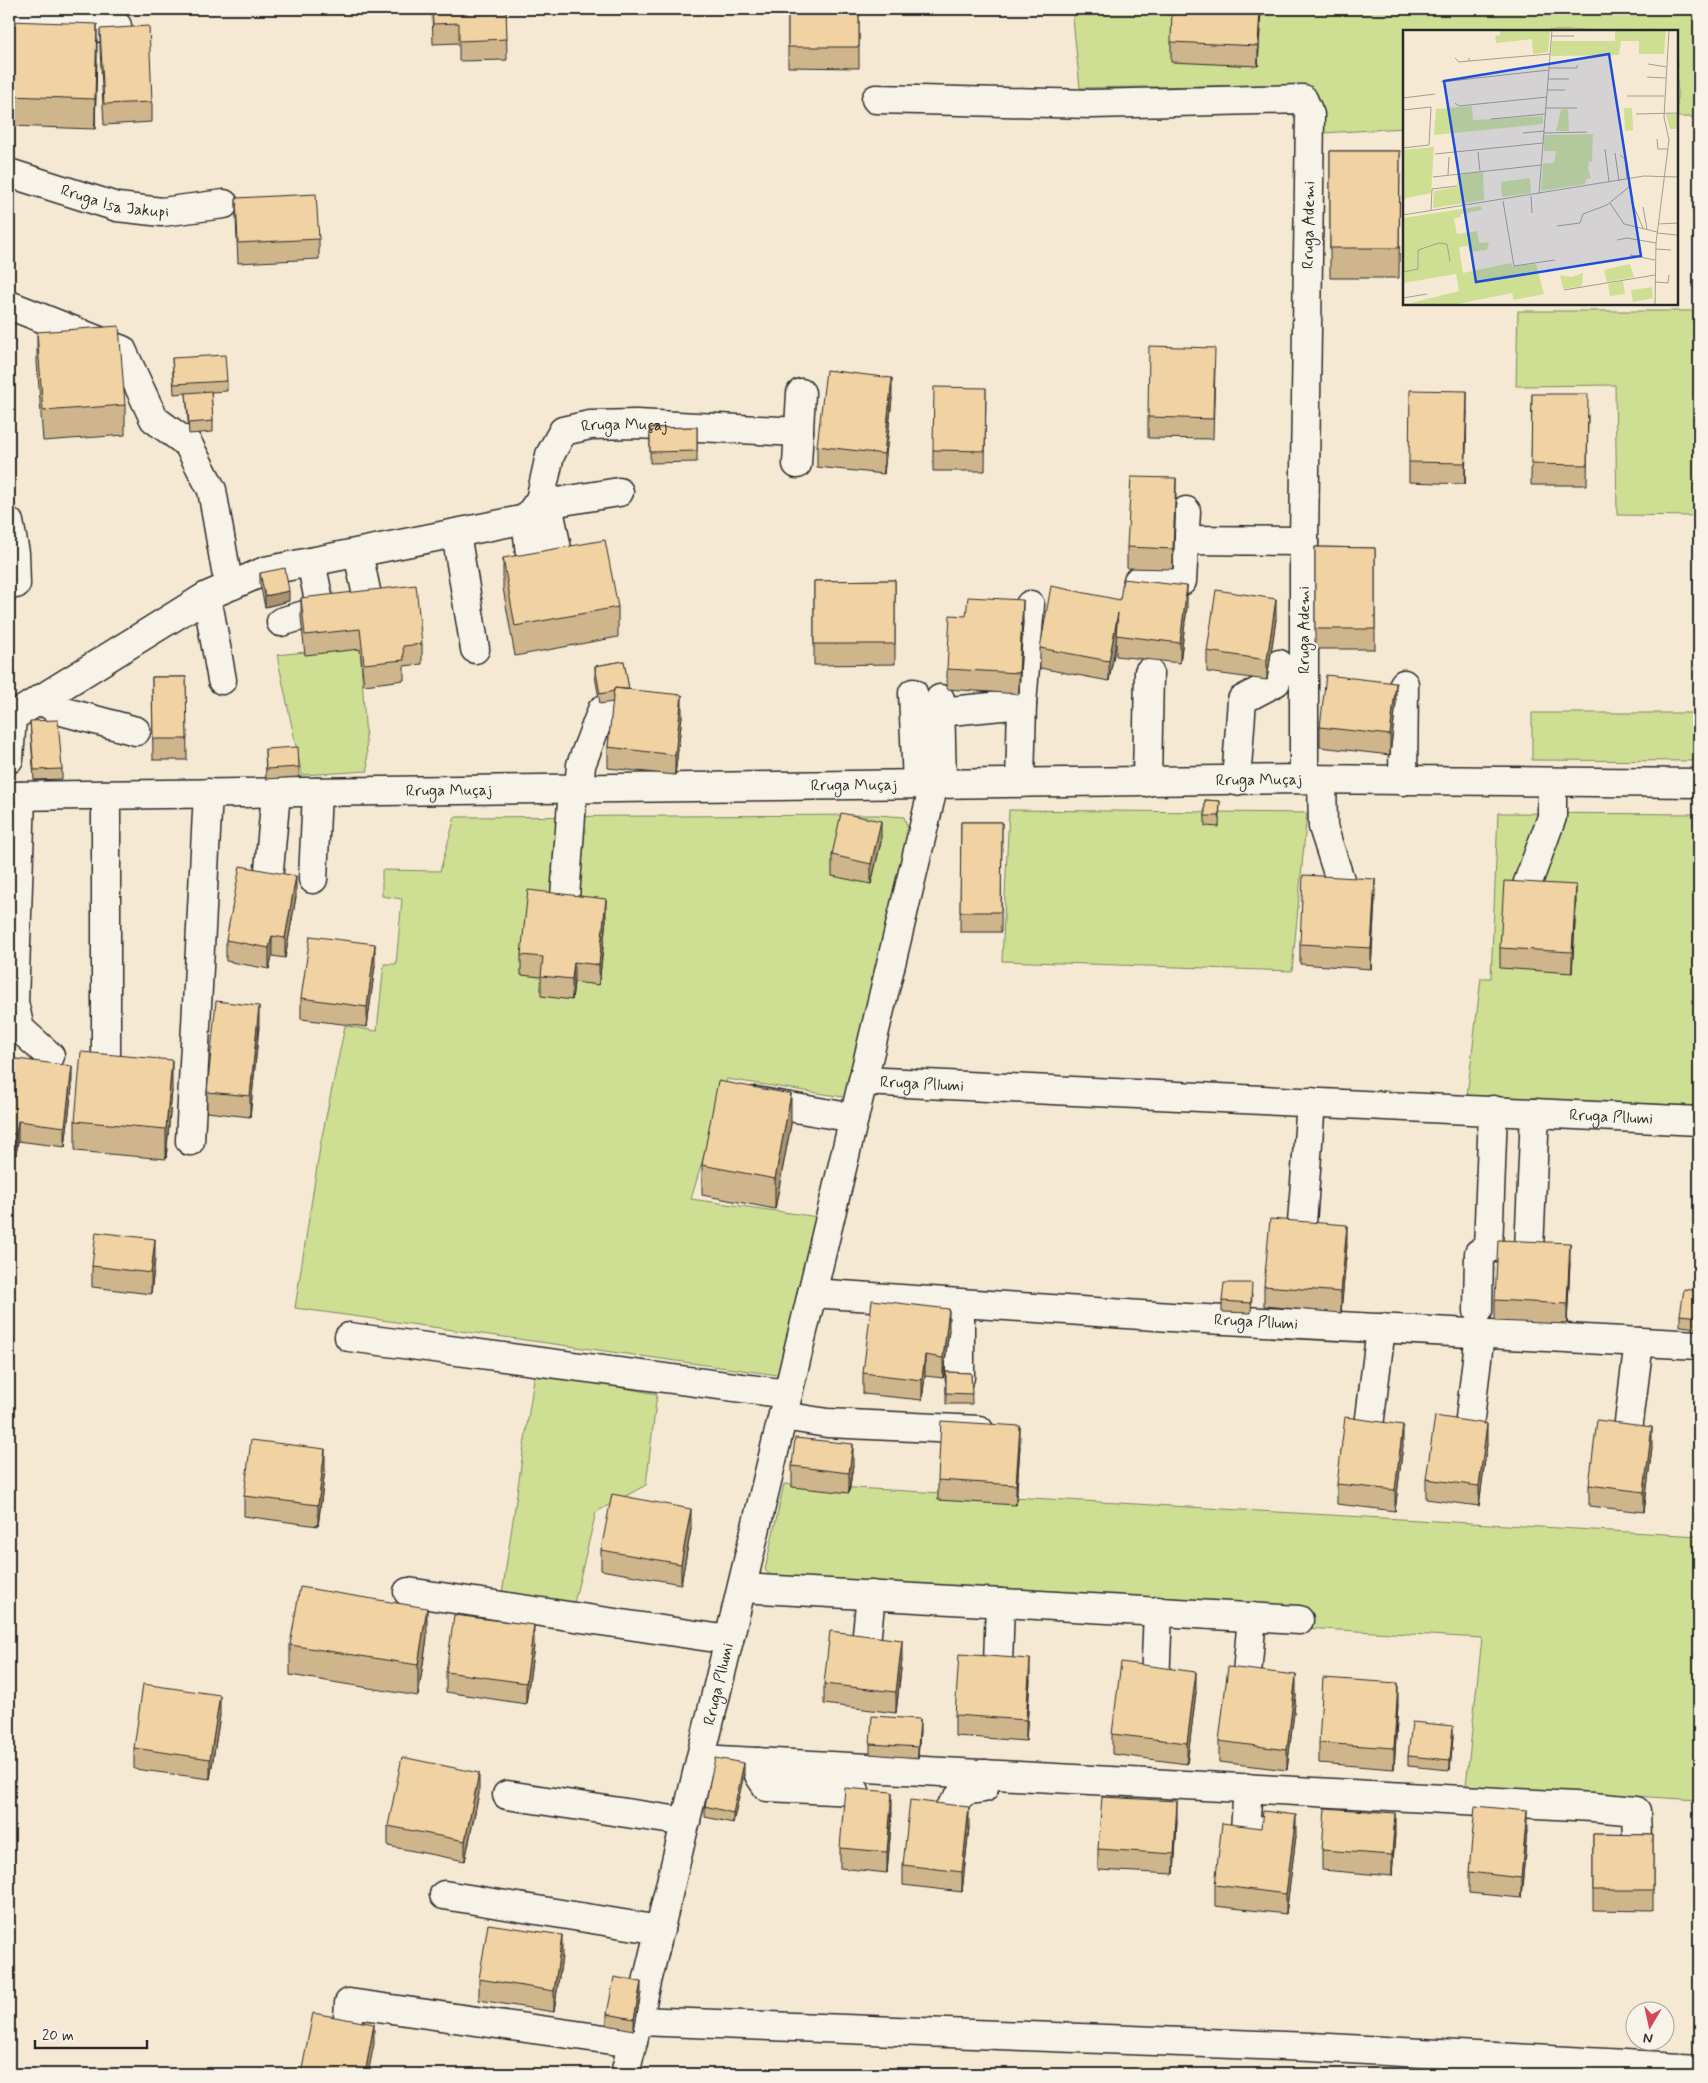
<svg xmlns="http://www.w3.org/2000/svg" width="1708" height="2083" font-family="Mynerve,sans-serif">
	<rect width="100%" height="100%" fill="#f5e9d3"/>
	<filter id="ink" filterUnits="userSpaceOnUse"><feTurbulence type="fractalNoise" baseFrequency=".02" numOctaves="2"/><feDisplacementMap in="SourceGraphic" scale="10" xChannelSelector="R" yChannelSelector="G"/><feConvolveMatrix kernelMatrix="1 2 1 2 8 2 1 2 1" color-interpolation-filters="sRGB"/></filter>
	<g filter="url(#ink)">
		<path fill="#cedf93" stroke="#7c855f" d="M1072 9H1699V117H1677V31H1404V128L1323 133 1299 88 1264 85 1080 88Z
			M1518 311H1699V516L1617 515 1615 385 1516 386Z
			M360 646 368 771 302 775 277 655Z
			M1532 713H1699V761L1532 760Z
			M1009 810 1307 813 1292 971 1002 961Z
			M1498 813 1699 814V1106L1467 1096 1481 978H1491Z
			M878 815 904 817 909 832 844 1097 727 1079 691 1199 818 1217 785 1376 295 1308 321 1141 345 1026 377 1031 384 964H396L402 899 382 896V870L440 871 455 817Z
			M535 1372 657 1394 646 1485 596 1512 574 1603 502 1594Z
			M784 1484 1699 1536V1800L1466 1786 1482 1638 1303 1628 774 1578 765 1570Z"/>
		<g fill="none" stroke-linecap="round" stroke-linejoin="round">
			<defs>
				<g id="minor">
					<path d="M11 9C45 30 79 30 117 26"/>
					<path d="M876 99 1092 104 1303 99 1310 115 1304 541V779"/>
					<path id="s1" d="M9 173 117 207 162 212 224 204"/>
					<path d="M9 305 122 350 154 419 188 444 212 490 226 571 233 585"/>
					<path d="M797 464 801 393"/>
					<path d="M540 500 557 502 619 492"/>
					<path d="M537 504 550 514 561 569"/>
					<path d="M526 519 532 571"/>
					<path d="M9 522 15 553 16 584"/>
					<path d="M456 533 475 649"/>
					<path d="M1184 540 1304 541"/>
					<path d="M358 553 368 600"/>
					<path d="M1138 581H1182L1186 511"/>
					<path d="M201 600 210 613 222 680"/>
					<path d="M281 622 321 610 311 562"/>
					<path d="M913 693 917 784"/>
					<path d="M40 699 58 710 136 731"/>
					<path d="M940 699 942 784"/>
					<path d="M940 712 1022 704"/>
					<path id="s2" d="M9 759 12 717 207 596 265 571 526 519 540 500 550 455 563 431 590 425 636 424 799 432"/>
					<path d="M1322 780 1323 827 1343 889"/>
					<path d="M1236 781 1242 700 1276 682 1279 664"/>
					<path d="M1403 781 1404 684"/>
					<path d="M1147 782 1149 672"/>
					<path d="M1020 783 1022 704 1030 605"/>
					<path d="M579 789 581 765 602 710 619 704"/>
					<path id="s3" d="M9 796 1304 779 1699 783"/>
					<path d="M21 796 14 1002 20 1029 50 1056"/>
					<path d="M313 879 317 792"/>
					<path d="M267 892 276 793"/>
					<path d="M1523 896 1552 817V782"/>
					<path d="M564 910 573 789"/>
					<path d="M106 1077V795"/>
					<path id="s4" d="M863 1081 1699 1121"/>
					<path d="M755 1101 854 1118"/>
					<path d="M190 1141 208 793"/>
					<path d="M1302 1223 1311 1102"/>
					<path d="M1529 1250 1535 1113"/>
					<path id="s5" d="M812 1293 1186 1318 1699 1345"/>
					<path d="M960 1304V1377"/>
					<path d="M1478 1311 1479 1253 1488 1249 1493 1110"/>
					<path d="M349 1337 788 1394"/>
					<path d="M783 1416 827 1423 979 1430"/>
					<path d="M1369 1426 1381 1328"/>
					<path d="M1469 1427 1480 1333"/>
					<path d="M1627 1438 1639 1342"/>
					<path d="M742 1588 1299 1620"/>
					<path d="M408 1592 729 1640"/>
					<path d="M865 1653 871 1595"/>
					<path d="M998 1664 1000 1603"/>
					<path d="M1155 1683 1158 1611"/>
					<path d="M1246 1685 1252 1617"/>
					<path d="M701 1759 1593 1807 1636 1811 1637 1840"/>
					<path d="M758 1762 759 1775 767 1787 855 1791"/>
					<path d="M1248 1788 1245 1830 1277 1832"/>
					<path d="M507 1795 686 1822"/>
					<path d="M941 1819 964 1791 984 1788 985 1774"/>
					<path d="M444 1895 660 1930"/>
					<path d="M638 2021 1311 2047 1699 2068"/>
					<path d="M347 2032 349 2003 633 2043"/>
					<path id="s6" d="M625 2074 934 784"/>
				</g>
			</defs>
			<use href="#minor" stroke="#2b2b2b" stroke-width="31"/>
			<use href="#minor" stroke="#f7f3e8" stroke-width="28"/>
		</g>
		<path fill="#cfb58c" stroke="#2b2b2b" d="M432 9H506L507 60 459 61V43L433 44Z
			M788 9H859V68L788 67Z
			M1261 9 1258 66 1171 62V42Z
			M9 21 97 54 95 129 9 126Z
			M100 29 152 102V122L104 125 100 49Z
			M1330 151H1400L1399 278H1330Z
			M236 198 319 239V259L238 263 236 218Z
			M37 332 125 405V435L43 441 37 362Z
			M172 358 227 381V391L211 392 213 421V432L189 434 186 393 174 394Z
			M1215 368 1213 439 1148 438V417Z
			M986 388 985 471H933V450Z
			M1532 394 1588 415 1587 485H1531Z
			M892 398 884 474 817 467V446Z
			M1467 411 1465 484 1409 482V462Z
			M697 427V462L650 463V428Z
			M1176 498 1173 569 1127 568V547Z
			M1315 547 1375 548V649H1315Z
			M503 558 618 607V637L515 656 503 588Z
			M260 573 289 601 265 607 260 584Z
			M895 580V664L814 665V581Z
			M301 598 422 644V664L404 666V680L364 685 360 649 305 655 301 618Z
			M1120 600 1187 607 1180 663 1116 656V643L1109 681 1040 668V648Z
			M1276 619 1267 680 1207 672V651Z
			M1023 621 1019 694 947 689V669Z
			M624 661 629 690 682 716 675 775 608 768V747L613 702 600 704 595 676V666Z
			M152 677H186L187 760H153Z
			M1396 703 1390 755 1320 747V727Z
			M30 721 62 769V779L34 780Z
			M265 749 299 767V777L266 779Z
			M1205 800 1220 801 1219 827 1205 826Z
			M961 822H1002L1001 932H960Z
			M881 842 871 884 832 876V855Z
			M296 897 285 958 272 956 269 969 226 961V940Z
			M1375 899 1371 969 1300 964V944Z
			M1576 906 1572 973 1500 968V948Z
			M606 919 599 985 574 982 572 1000 541 996V977L521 975V955Z
			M375 965 367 1027 301 1019V998Z
			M259 1026 250 1117 207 1112V1092Z
			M9 1058 72 1087 65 1147 18 1141 16 1155 9 1154Z
			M172 1090 166 1159 75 1151V1121Z
			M791 1124 775 1209 702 1195V1165Z
			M1347 1245 1341 1313 1264 1306V1286Z
			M155 1259 151 1294 92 1287V1266Z
			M1570 1263 1567 1324 1495 1321V1300Z
			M1699 1291V1328L1680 1326V1315Z
			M1252 1294 1251 1313 1222 1312V1301Z
			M949 1330 943 1378 925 1376 922 1400 863 1394V1373Z
			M946 1372 971 1373 972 1404H946Z
			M1487 1444 1479 1506 1426 1499V1479Z
			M1403 1445 1395 1511 1337 1504V1484Z
			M1020 1446 1016 1505 938 1500V1480Z
			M1652 1447 1644 1512 1589 1506V1485Z
			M853 1465 849 1493 792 1487V1466Z
			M325 1469 318 1526 244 1516V1496Z
			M691 1529 681 1584 601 1570V1550Z
			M427 1638 418 1696 290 1675V1645Z
			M534 1646 526 1704 446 1692V1672Z
			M902 1660 896 1713 824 1704V1684Z
			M1030 1680 1026 1741 955 1736V1715Z
			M1196 1692 1187 1764 1112 1754V1734Z
			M1296 1695 1287 1770 1219 1762V1741Z
			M1398 1704 1394 1769 1319 1763V1743Z
			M220 1715 210 1779 134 1769V1748Z
			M920 1730 918 1758 870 1754V1744Z
			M1453 1736 1450 1770 1408 1766V1756Z
			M744 1774 733 1823 705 1817V1806Z
			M479 1793 465 1861 388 1846V1826Z
			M892 1813 887 1873 840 1868V1848Z
			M1177 1821 1174 1874 1098 1870V1849Z
			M969 1827 962 1892 903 1885V1865Z
			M1527 1831 1521 1898 1469 1893V1872Z
			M1395 1834 1392 1876 1322 1870V1850Z
			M1593 1834 1653 1835V1911L1593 1910Z
			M1296 1836 1286 1914 1215 1906V1885Z
			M562 1956 554 2012 479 2000V1979Z
			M641 1993 634 2030 607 2025V2014Z"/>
		<path fill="#a99372" stroke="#2b2b2b" d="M1260 9H1261L1258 66V46Z
			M97 24V54L95 129V99Z
			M892 378V398L884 474V454Z
			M1467 391V411L1465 484V463Z
			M1176 478V498L1173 569V549Z
			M1187 586V607L1180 663V643Z
			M289 591V601L265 607V596Z
			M1276 599V619L1267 680V660Z
			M1023 600V621L1019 694V673Z
			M1118 613 1116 643 1109 681V661Z
			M1396 683V703L1390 755V735Z
			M682 695V716L675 775V755Z
			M881 821V842L871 884V864Z
			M296 876V897L285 958V938Z
			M1375 879V899L1371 969V948Z
			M1576 885V906L1572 973V952Z
			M606 899V919L599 985V965Z
			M272 936V956L269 969V948Z
			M375 944V965L367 1027V1007Z
			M574 962V982L572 1000V979Z
			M259 1006V1026L250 1117V1096Z
			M172 1060V1090L166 1159V1129Z
			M72 1066V1087L65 1147V1127Z
			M791 1094V1124L775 1209V1179Z
			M18 1121V1141L16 1155V1134Z
			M1347 1225V1245L1341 1313V1292Z
			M155 1239V1259L151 1294V1273Z
			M1570 1243V1263L1567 1324V1304Z
			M949 1309V1330L943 1378V1358Z
			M925 1355V1376L922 1400V1380Z
			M1487 1424V1444L1479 1506V1486Z
			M1403 1425V1445L1395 1511V1490Z
			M1020 1426V1446L1016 1505V1485Z
			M1652 1427V1447L1644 1512V1492Z
			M853 1444V1465L849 1493V1473Z
			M325 1449V1469L318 1526V1505Z
			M691 1509V1529L681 1584V1564Z
			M427 1608V1638L418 1696V1665Z
			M534 1625V1646L526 1704V1683Z
			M902 1640V1660L896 1713V1692Z
			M1030 1659V1680L1026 1741V1720Z
			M1196 1672V1692L1187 1764V1743Z
			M1296 1675V1695L1287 1770V1750Z
			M1398 1683V1704L1394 1769V1748Z
			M220 1695V1715L210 1779V1759Z
			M920 1719V1730L918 1758V1747Z
			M1453 1726V1736L1450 1770V1760Z
			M744 1763V1774L733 1823V1813Z
			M479 1773V1793L465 1861V1841Z
			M892 1792V1813L887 1873V1852Z
			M1177 1801V1821L1174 1874V1854Z
			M969 1807V1827L962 1892V1872Z
			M1527 1811V1831L1521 1898V1878Z
			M1395 1813V1834L1392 1876V1855Z
			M1296 1815V1836L1286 1914V1894Z
			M562 1935V1956L554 2012V1991Z
			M641 1982V1993L634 2030V2019Z
			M374 2024V2044L368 2074H365Z"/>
		<path fill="#f1d2a3" stroke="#2b2b2b" d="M432 9H506L507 39 459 41V23L433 24Z
			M788 9H859V47H788Z
			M1172 9H1260L1258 46 1171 42Z
			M9 21 97 24 95 99 9 96Z
			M149 26 152 102 104 104 100 29Z
			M1330 151H1400L1399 248H1330Z
			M316 194 319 239 238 243 236 198Z
			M119 326 125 405 43 411 37 332Z
			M1149 346 1215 348 1213 419 1148 417Z
			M225 355 227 381 174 384 172 358Z
			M826 370 892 378 884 454 817 446Z
			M934 387 986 388 985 451 933 450Z
			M1410 390 1467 391 1465 463 1409 462Z
			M211 391 213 421 189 423 186 393Z
			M1532 394H1588L1587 465 1531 464Z
			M697 427V451L650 452V428Z
			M1131 477 1176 478 1173 549 1127 547Z
			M605 540 618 607 515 626 503 558Z
			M1315 547 1375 548V629H1315Z
			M285 568 289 591 265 596 260 573Z
			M1123 579 1187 586 1180 643 1116 635 1118 613 1109 661 1040 648 1051 586 1120 600Z
			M895 580V644H814V581Z
			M416 585 422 644 403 646 404 660 364 664 360 629 305 635 301 598Z
			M1216 590 1276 599 1267 660 1207 651Z
			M968 597 1023 600 1019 673 947 669 950 615 966 616Z
			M624 661 629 689H625L614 688V691L600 694 595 666Z
			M1326 675 1396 683 1390 735 1320 727Z
			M152 677H186L187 739H153Z
			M614 688 682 695 675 755 608 747Z
			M58 720 62 769 34 770 30 721Z
			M298 747 299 767 266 769 265 749Z
			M1205 800 1220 801 1219 816H1205Z
			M841 813 881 821 871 864 832 855Z
			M961 822H1002L1001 912H960Z
			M240 866 296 876 285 938 272 936 269 948 226 940Z
			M1303 875 1375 879 1371 948 1300 944Z
			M1504 881 1576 885 1572 952 1500 948Z
			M528 890 606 899 599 965 574 962 572 979 541 976 543 957 521 955Z
			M310 936 375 944 367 1007 301 998Z
			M216 1001 259 1006 250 1096 207 1092Z
			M81 1052 172 1060 166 1129 75 1121Z
			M9 1058 72 1066 65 1127 18 1121 16 1134 9 1133Z
			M718 1081 791 1094 775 1179 702 1165Z
			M1270 1219 1347 1225 1341 1292 1264 1286Z
			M96 1232 155 1239 151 1273 92 1266Z
			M1498 1240 1570 1243 1567 1304 1495 1300Z
			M1224 1283H1252L1251 1303 1222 1301Z
			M1684 1289 1699 1291V1317L1680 1315Z
			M872 1300 949 1309 943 1358 925 1355 922 1380 863 1373Z
			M946 1372 971 1373 972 1394 946 1393Z
			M1435 1416 1487 1424 1479 1486 1426 1479Z
			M1345 1417 1403 1425 1395 1490 1337 1484Z
			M1597 1420 1652 1427 1644 1492 1589 1485Z
			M941 1421 1020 1426 1016 1485 938 1480Z
			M795 1438 853 1444 849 1473 792 1466Z
			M251 1440 325 1449 318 1505 244 1496Z
			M612 1494 691 1509 681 1564 601 1550Z
			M300 1587 427 1608 418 1665 290 1645Z
			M454 1615 534 1625 526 1683 446 1672Z
			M830 1631 902 1640 896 1692 824 1684Z
			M959 1654 1030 1659 1026 1720 955 1715Z
			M1121 1662 1196 1672 1187 1743 1112 1734Z
			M1228 1667 1296 1675 1287 1750 1219 1741Z
			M1323 1678 1398 1683 1394 1748 1319 1743Z
			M143 1684 220 1695 210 1759 134 1748Z
			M872 1716 920 1719 918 1747 870 1744Z
			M1412 1722 1453 1726 1450 1760 1408 1756Z
			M402 1757 479 1773 465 1841 388 1826Z
			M715 1758 744 1763 733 1813 705 1806Z
			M845 1788 892 1792 887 1852 840 1848Z
			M1102 1797 1177 1801 1174 1854 1098 1849Z
			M910 1800 969 1807 962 1872 903 1865Z
			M1475 1806 1527 1811 1521 1878 1469 1872Z
			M1325 1808 1395 1813 1392 1855 1322 1850Z
			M1263 1811 1296 1815 1286 1894 1215 1885 1222 1823 1261 1828Z
			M1593 1834 1653 1835V1890H1593Z
			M488 1924 562 1935 554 1991 479 1979Z
			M614 1977 641 1982 634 2019 607 2014Z
			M313 2013 374 2024 365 2074H301Z"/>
	</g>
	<g text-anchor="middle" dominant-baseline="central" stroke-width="4.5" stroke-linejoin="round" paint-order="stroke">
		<g font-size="16" fill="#2b2b2b" stroke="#f7f3e8">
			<text stroke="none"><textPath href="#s1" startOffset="110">Rruga Isa Jakupi</textPath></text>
			<text transform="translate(1309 225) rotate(-89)">Rruga Ademi</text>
			<text stroke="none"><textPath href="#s2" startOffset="760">Rruga Muçaj</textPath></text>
			<text transform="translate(1304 630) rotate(-90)">Rruga Ademi</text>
			<text stroke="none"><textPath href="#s3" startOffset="1250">Rruga Muçaj</textPath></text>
			<text stroke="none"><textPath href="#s3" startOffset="845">Rruga Muçaj</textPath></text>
			<text stroke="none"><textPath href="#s3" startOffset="440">Rruga Muçaj</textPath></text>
			<text stroke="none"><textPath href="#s4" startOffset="59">Rruga Pllumi</textPath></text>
			<text stroke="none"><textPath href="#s4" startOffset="749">Rruga Pllumi</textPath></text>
			<text stroke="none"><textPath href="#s5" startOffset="445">Rruga Pllumi</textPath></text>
			<text stroke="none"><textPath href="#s6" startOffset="401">Rruga Pllumi</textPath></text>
		</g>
	</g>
	<g transform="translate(1403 30)">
		<rect width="275" height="275" fill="#f5e9d3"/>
		<path d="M97 0H147L145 22 130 24 129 9 93 13 92 6 97 5ZM212 0H263L261 24H236V11H218L216 25 148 26 149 11H212ZM69 76 70 90 140 86V94L31 105 33 79ZM221 78H229L230 100 222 101ZM165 79 166 101H153L158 80ZM263 84H275V99H267ZM190 104 189 132H186L185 139 188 148 183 149 182 154 138 161 140 133H151L153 121H141V105ZM31 117 28 163 0 169V120ZM80 142 81 170 30 178 31 161 55 157 54 145ZM127 148 128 163 99 167 98 152ZM78 176 79 180 58 184V187L51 188 54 204 74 201 76 213 86 212 84 220 66 222 65 216 56 217 60 243 108 233 109 236 133 234 141 264 111 270 109 263 50 275H0L56 261 53 244 0 253V188ZM227 234 231 247 204 252 201 240ZM180 243 179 256 160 259 157 245 169 247ZM220 251 222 264 207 266 205 254ZM249 257 250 268 230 272 228 260Z" fill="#cedf93"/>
		<path fill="none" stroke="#a49d90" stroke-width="1" d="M148 6H171M52 28 56 32 66 31M66 28V31L147 24M245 34 264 37M146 38H174V35M244 47 263 48M145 49H166M38 52 146 40M144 60H162M224 66H262M0 68 32 64M52 73 56 76 144 67M143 78H174M0 80 28 77 26 115 0 118M233 84 275 83M88 89 142 84M120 103 141 101M141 103 184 102M254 109 255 119H265M202 119 206 152M75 122 77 141M212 123 216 151M32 124 140 113M217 125 222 129 224 149M45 145 46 127M30 147 138 135M136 164 149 0M128 166 129 183M228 170 240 198M100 171 111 236 152 230M207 173 221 194 254 202M240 177 244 199M28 181 29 159 54 156M0 185 241 146 275 147M255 194 275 193M154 196 177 193 180 184 204 175 226 157V149M254 203 274 205M214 210 224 208 253 213M253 219 268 220M227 225 252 230M0 242 15 239V220L36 213 44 214 47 231M252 252 265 253 266 245M161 260 252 245M0 268 24 264M252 275 253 213 266 110 261 87 266 0"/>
		<path fill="#1d4ed8" fill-opacity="0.15" stroke="#1d4ed8" stroke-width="2.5" d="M206 24 238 226 73 252 41 51Z"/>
		<rect width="275" height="275" fill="none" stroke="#2b2b2b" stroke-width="2.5"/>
	</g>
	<rect width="1708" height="2083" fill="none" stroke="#f7f3e8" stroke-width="30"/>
	<rect x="15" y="15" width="1678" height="2053" fill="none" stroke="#2b2b2b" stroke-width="2" filter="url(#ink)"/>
	<g transform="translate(1650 2026) rotate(189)"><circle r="24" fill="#f7f3e8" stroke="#a5a39c"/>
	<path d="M0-4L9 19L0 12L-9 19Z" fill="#d1495b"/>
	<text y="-8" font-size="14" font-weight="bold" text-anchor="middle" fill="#2b2b2b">N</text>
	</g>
	<path d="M35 2040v8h112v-8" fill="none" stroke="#2b2b2b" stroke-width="2.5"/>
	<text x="42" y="2040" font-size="15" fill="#2b2b2b" stroke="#f7f3e8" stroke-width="4" paint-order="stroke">20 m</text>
</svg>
